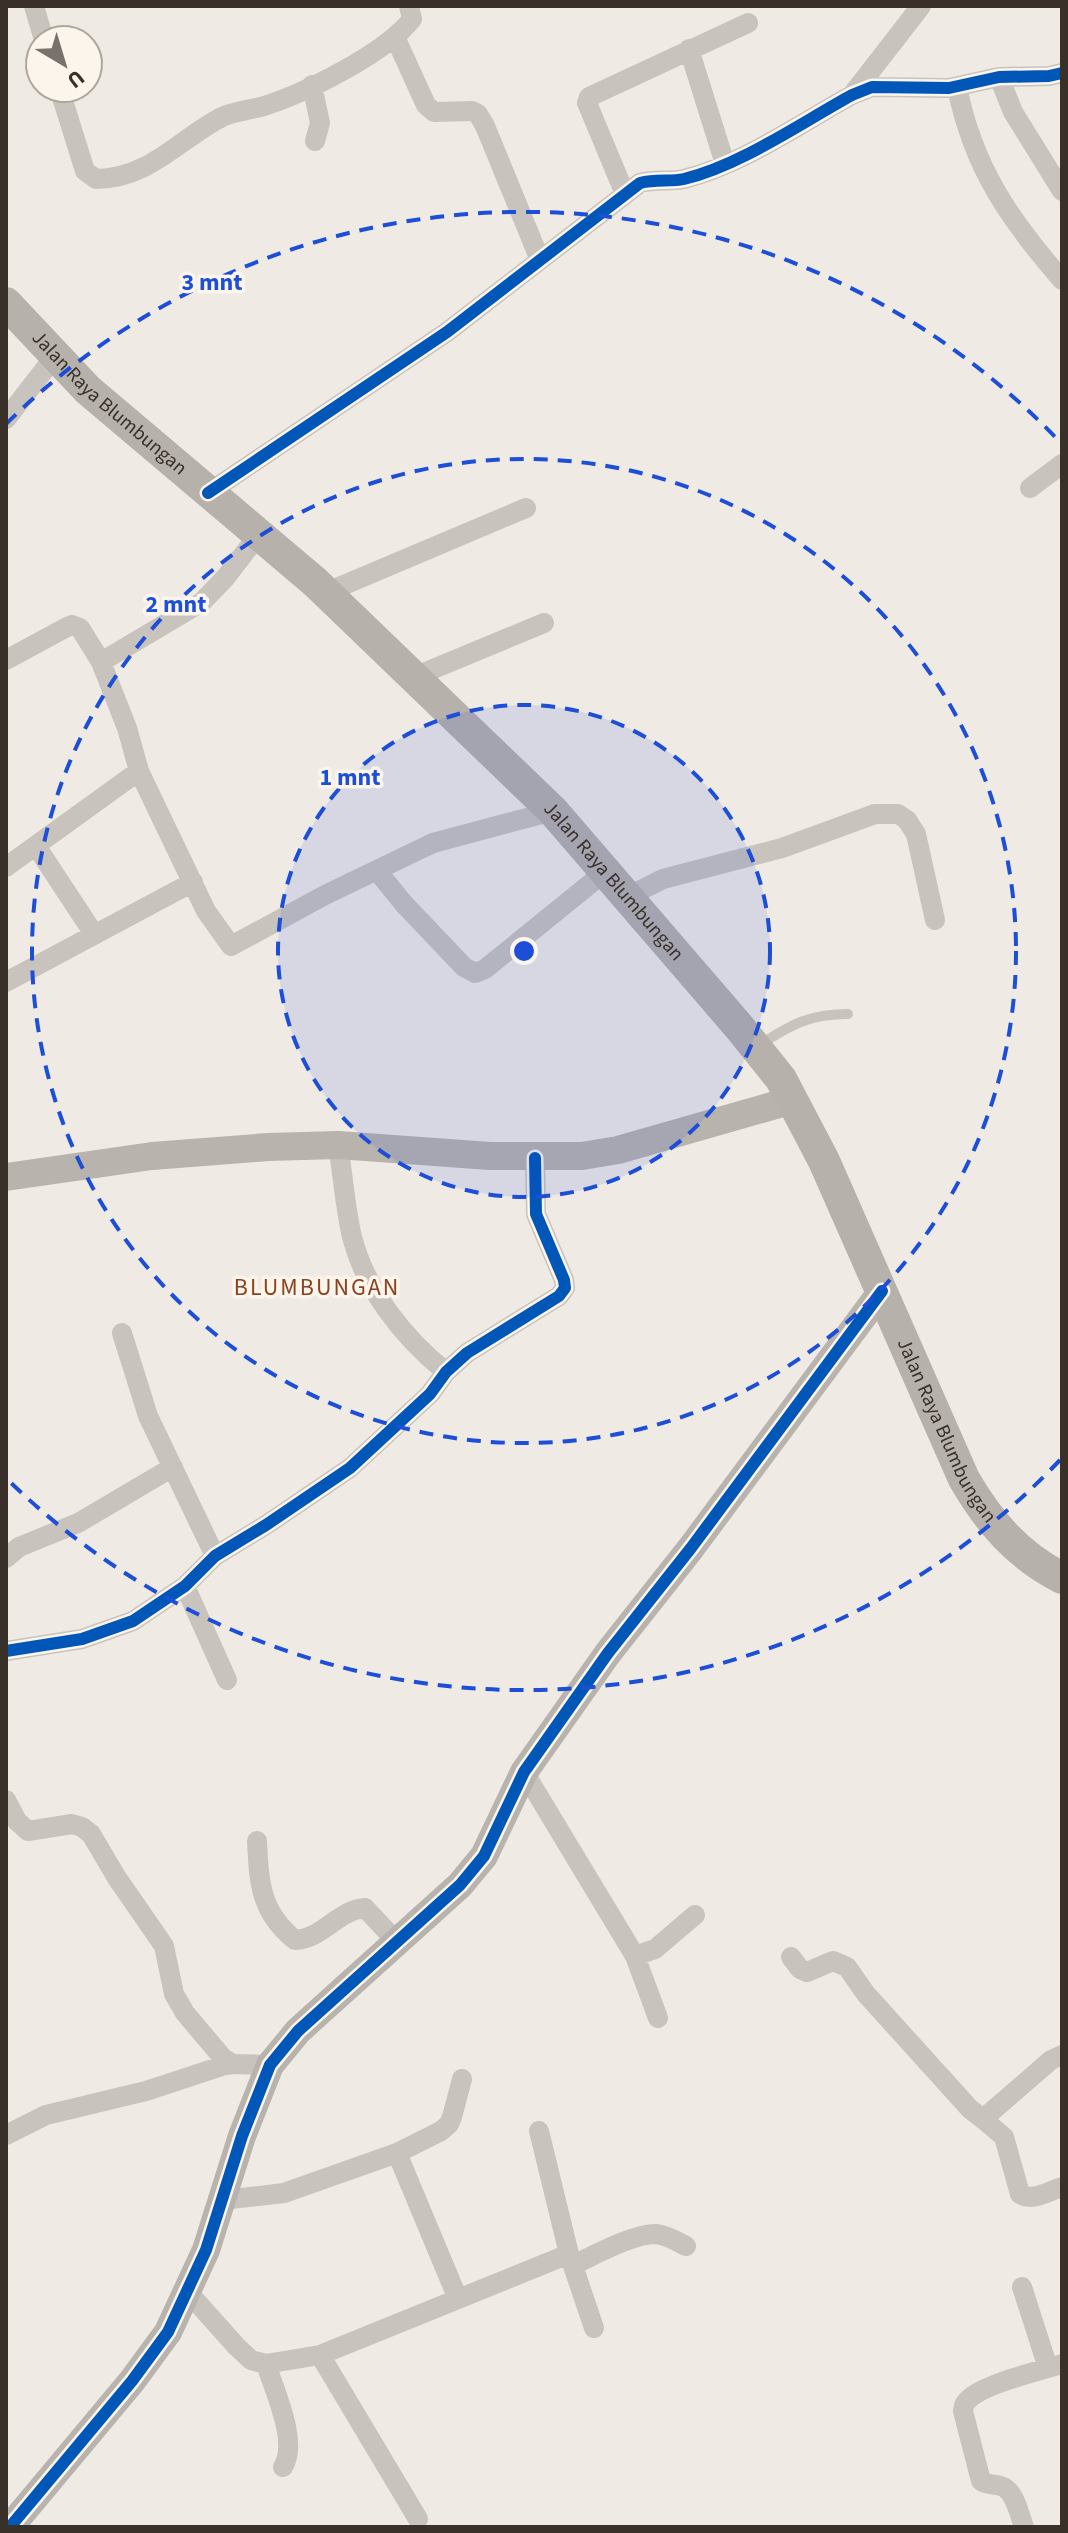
<svg xmlns="http://www.w3.org/2000/svg" width="1068" height="2533" font-family="'Source Sans 3',sans-serif">
	<rect width="100%" height="100%" fill="#efebe4"/>
	<g fill="none" stroke-linecap="round" stroke-linejoin="round">
		<path stroke="#c8c3bd" stroke-width="10" d="M761 1044C792 1024 810 1014 848 1014"/>
		<path stroke="#c8c3bd" stroke-width="20" d="M34 6 44 40
			M395 37 426 105 434 112 472 111 478 114 485 126 540 260
			M689 49 725 164
			M999 77 1013 112 1062 191
			M312 85 320 123 315 141
			M957 87C973 167 1009 219 1062 280
			M59 88 85 171 96 179C149 179 179 139 222 117 235 111 250 110 264 106 305 93 386 53 412 19L409 6
			M852 95 921 6
			M625 194 587 103 589 97 748 23
			M6 419 55 356
			M1030 488 1062 464
			M208 493 447 332 640 183C656 179 670 182 684 179 741 165 801 123 852 95L872 87 949 88 999 77 1049 76 1062 73
			M325 593 526 508
			M6 660 67 627 72 625 80 628 101 662 127 728 139 771 206 911 231 946 325 895 433 843 553 811
			M101 662 202 602 226 577 259 534
			M414 677 544 623
			M36 846 94 934
			M6 867 139 771
			M378 872 404 904 464 967 475 973 485 969 606 871
			M627 897 663 879 782 848 875 814H898L907 820 916 834 935 920
			M6 982 193 882
			M338 1145C343 1175 345 1207 352 1237 366 1291 404 1338 446 1372
			M122 1333 148 1416 215 1556
			M6 1558 19 1547 78 1523 173 1467
			M185 1586 227 1680
			M6 1651 82 1639 133 1621 185 1586 215 1556 266 1525 350 1468 430 1394 446 1372 467 1353 559 1296 565 1288 564 1280 536 1214 535 1158
			M524 1772 635 1956 658 2018
			M6 1800 17 1821 28 1831 72 1824 82 1827 91 1834 117 1878 164 1946 174 1994 185 2013 223 2058 233 2064
			M257 1841C259 1882 260 1912 295 1940 322 1939 338 1910 365 1908L397 1942
			M635 1956 655 1949 695 1915
			M791 1957 800 1969 807 1972 833 1961 847 1967 866 1994 970 2109 983 2119 1051 2060 1062 2055
			M983 2119 1004 2137 1020 2194C1032 2202 1049 2191 1062 2187
			M539 2131 569 2254 594 2328
			M6 2135 46 2115 146 2091 222 2066 233 2064 270 2065
			M397 2153 458 2299
			M223 2200 284 2193 397 2153 441 2131 449 2124 452 2117 462 2079
			M573 2265C595 2255 632 2234 656 2234 667 2235 676 2241 686 2246
			M1022 2287 1048 2368
			M187 2291 237 2347 251 2360 266 2364 320 2355 569 2254
			M320 2355 418 2519
			M266 2364C274 2390 299 2442 283 2467
			M1024 2527C1019 2514 1015 2490 1001 2486 993 2484 988 2485 981 2481L963 2411C964 2405 964 2403 969 2399 984 2384 1039 2371 1062 2364"/>
		<path stroke="#b9b3ad" stroke-width="28" d="M6 1177 152 1156 268 1147 338 1145 490 1156H582L618 1150 793 1100
			M10 2527 132 2381 168 2332 206 2250 242 2136 270 2065 298 2031 460 1885 484 1856 524 1772 608 1653 691 1548 882 1291"/>
		<path stroke="#b7b1ac" stroke-width="32" id="s1" d="M6 303 88 390 315 582 553 811 740 1028 781 1079 824 1161 964 1479C989 1522 1017 1555 1062 1578"/>
		<defs>
			<path id="cycleway" d="M208 493 447 332 640 183C656 179 670 182 684 179 741 165 801 123 852 95L872 87 949 88 999 77 1049 76 1062 73
				M6 1651 82 1639 133 1621 185 1586 215 1556 266 1525 350 1468 430 1394 446 1372 467 1353 559 1296 565 1288 564 1280 536 1214 535 1158
				M10 2527 132 2381 168 2332 206 2250 242 2136 270 2065 298 2031 460 1885 484 1856 524 1772 608 1653 691 1548 882 1291"/>
		</defs>
		<use href="#cycleway" stroke="#fbf5ec" stroke-width="17"/>
		<use href="#cycleway" stroke="#0057b8" stroke-width="12"/>
	</g>
	<circle cx="524" cy="951" r="246" fill="#1d4ed8" fill-opacity=".12"/>
	<g fill="none" stroke="#1d4ed8" stroke-width="4" stroke-dasharray="14 10">
		<circle cx="524" cy="951" r="246"/>
		<circle cx="524" cy="951" r="492"/>
		<path d="M1060 1460A739 739 0 0 1 6 1478M6 424A739 739 0 0 1 1060 442"/>
	</g>
	<g text-anchor="middle" dominant-baseline="central" stroke-width="7" stroke-linejoin="round" paint-order="stroke">
		<g font-size="20" fill="#3a302a" stroke="#fbf5ec">
			<text stroke="none"><textPath href="#s1" startOffset="144">Jalan Raya Blumbungan</textPath></text>
			<text stroke="none"><textPath href="#s1" startOffset="840">Jalan Raya Blumbungan</textPath></text>
			<text stroke="none"><textPath href="#s1" startOffset="1488">Jalan Raya Blumbungan</textPath></text>
		</g>
		<g font-size="24" letter-spacing="2" fill="#8b4321" stroke="#fbf5ec">
			<text x="317" y="1287">BLUMBUNGAN</text>
		</g>
	</g>
	<circle cx="524" cy="951" r="12" fill="#1d4ed8" stroke="#fbf5ec" stroke-width="4"/>
	<g font-size="24" text-anchor="middle" font-weight="bold" fill="#1d4ed8" stroke="#fbf5ec" stroke-width="7" stroke-linejoin="round" paint-order="stroke">
		<text x="212" y="290">3 mnt</text>
		<text x="176" y="612">2 mnt</text>
		<text x="350" y="785">1 mnt</text>
	</g>
	<rect width="1068" height="2533" fill="none" stroke="#3a302a" stroke-width="16"/>
	<g transform="translate(64 64) rotate(142)"><circle r="38" fill="#fbf5ec" stroke="#aea69e" stroke-width="2"/>
	<path d="M0-6L14 30L0 20L-14 30Z" fill="#79716b"/>
	<text y="-12" font-size="22" font-weight="bold" text-anchor="middle" fill="#3a302a">U</text>
	</g>
</svg>
